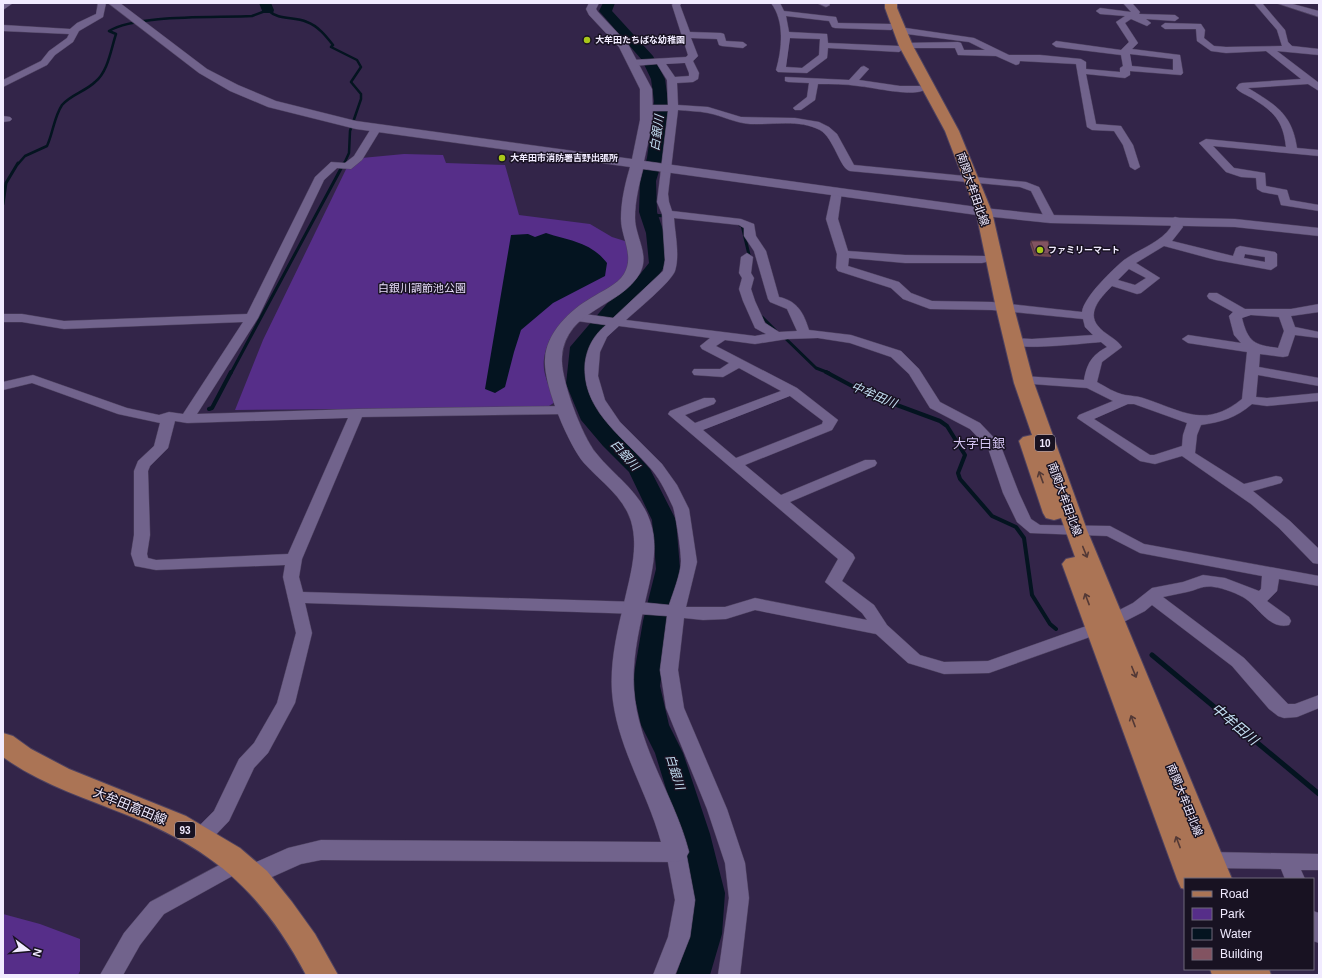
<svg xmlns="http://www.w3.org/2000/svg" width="1322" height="978" font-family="Helvetica,'Noto Sans JP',sans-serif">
	<rect width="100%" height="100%" fill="#332549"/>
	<path fill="#562e89" d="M404 154 443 155 446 163 505 165 519 215 590 224 612 237 628 242 630 266 623 279 550 339C538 367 545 375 555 402L549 406 511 408 235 410 263 340 351 159Z
		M3 914 40 924 80 939V971L78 975H3Z"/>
	<path fill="#041420" d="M546 233C570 241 591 242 607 263L605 276 553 303 521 330 514 352 505 387 495 393 485 389 511 235 528 234 535 237Z"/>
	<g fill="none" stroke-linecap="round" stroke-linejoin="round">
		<path stroke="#041420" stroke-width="2.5" d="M18 164 25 156 47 146C53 133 54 117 62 105 70 95 86 91 95 82 108 72 111 49 116 34L109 31C136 14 217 18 252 16L268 10C279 21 293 16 307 22 318 26 326 36 333 45L331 47 357 60 361 67 351 82 361 94V99L350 131 349 153 344 164"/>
		<path stroke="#041420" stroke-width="3" d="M3 204 6 183 18 163
			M649 215 666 216
			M740 225H742L750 259
			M762 317 775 330
			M782 335 816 368 829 373
			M231 373 344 163"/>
		<path stroke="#041420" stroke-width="4" d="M826 372 867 394 940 421 947 426 965 455 958 473 960 479 992 516 1016 527 1024 538 1032 595 1050 624 1056 629
			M209 409 212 408 231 372"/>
		<path stroke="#041420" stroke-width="5" d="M1152 655 1319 794"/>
		<path fill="#041420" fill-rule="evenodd" d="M259 3H271L274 10 273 13H263Z
			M603 3H615L612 11 653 56 665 79 668 101 667 129 663 158 656 181 657 212 664 233 667 263 651 286 625 307 590 348 586 384 599 413 650 469 676 520 680 569 669 621 660 686 669 725 683 753 710 834 725 893 722 934 710 975H676L690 934 693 893 680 834 655 753 641 725 632 686 643 621 656 569 652 520 629 472 603 446 581 420 566 384 570 347 611 299 637 278 649 263 646 233 639 212 640 181 647 158 651 129 654 101 651 79 642 60 599 11Z"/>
		<defs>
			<path id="minor" d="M3 3H13L3 10Z
				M98 3H106L103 17 79 31 73 42 55 55 47 65 3 87V80L41 61 49 51 67 38 69 34 3 31V25L70 29 77 23 96 14Z
				M673 3H682L680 5 690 32 721 33 724 34 726 41 743 42 747 45 743 48 722 46 719 45 717 39 691 38 698 56 693 61 699 73 698 79 693 82 677 83 678 105 708 107 741 117 795 118 819 122 829 127 837 134 854 165 1026 182 1039 187 1056 219 1054 221H1046L1031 191 1020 187 850 171C840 169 834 138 820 130 799 119 773 125 750 124 735 123 723 116 708 113 698 111 688 111 678 110L668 194 669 202 672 211 741 219 754 224 756 236 766 251 779 297C798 301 804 314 809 330L851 335 901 351 919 369 940 402 980 423 1000 444 1019 493 1031 519 1040 525 1110 526 1144 544 1319 576V586L1279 579 1277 591 1267 601 1289 617 1291 621 1289 625C1270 630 1259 608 1246 599 1239 594 1223 588 1214 587 1203 585 1197 590 1187 592 1179 594 1171 595 1163 597L1244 658 1288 704H1295L1319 695V708L1297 717 1284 718 1278 716 1269 709 1232 666 1152 605 1145 611 1104 632 989 673 944 674 908 663 876 634 755 610 726 619 703 620 684 618 678 670 684 708 727 809 745 863 749 898 740 975H718L729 898 725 863 707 809 666 708 660 670 667 616 639 614 305 603 312 633 295 703 268 753 254 768 229 821 207 844 200 846 193 844 190 838 193 832 214 811 239 759 254 743 277 703 296 633 283 577 285 565 156 570 135 566 131 554 134 535V471L138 461 154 446 160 423 118 414 32 383 3 390V382L33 375 127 408 159 415 169 412 183 414 243 322 64 329 22 322H3V314H22L64 321 247 314 315 177 331 162 345 163 354 156 372 127H380L381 129 362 160 351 169 337 168 324 180 258 318 197 414 357 409 567 406 572 407 574 410 572 413 567 414 362 417 302 559 299 577 303 592 639 602 669 605C673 593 681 573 681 561 681 550 676 517 673 507 667 494 661 481 652 470 625 438 581 411 585 363 587 347 594 335 606 325L577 321 571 317 577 313 613 318 663 271 665 260 662 214 657 202 658 194 668 111H647L642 108 647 105H668L667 80 657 64 633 66 628 63 633 60 686 57 688 55 672 5ZM685 63 689 73V76L675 77 666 64ZM674 218 739 225 744 228V236L754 251 768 299 770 302 787 309 797 331 779 332 765 323 755 301 751 289 754 278 751 273 753 257 747 253 741 257 739 273 742 278 739 289 743 301 755 328 766 334 755 336 626 320C637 310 671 282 675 271 680 255 675 234 674 218ZM619 326 710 338 700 346 702 349 729 363 720 369H694L692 372 694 375 723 377 739 368 781 391 695 423 685 415 714 404 716 401 714 398H704L670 411 668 414 838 559 825 582 862 613 867 620 755 598 725 607H686L697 562 689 509 677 485 662 464 620 422 605 400 598 376 600 352 607 337ZM818 338 850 343 891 357 909 374 930 408 970 429 988 448 1003 493 1017 522 1030 533 1107 536 1140 553 1262 576 1261 589 1259 591 1225 578 1203 575 1183 582 1152 588 1133 603 1092 624 988 661 944 662 920 655 887 625 874 605 842 581 855 558 853 554 790 502 875 466 877 463 875 460H865L781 495 745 465 832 430 838 420 797 388 716 346 725 340 755 344 787 339ZM790 396 823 421 822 424 736 458 703 430ZM348 418 288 554 156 560 148 558 147 554 150 535 148 471 150 466 168 448 175 421 187 423Z
				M771 3H780L784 11 836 17 838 23 891 24 895 27 891 30 835 28 832 27 829 21 786 16 789 32 827 34 828 43 899 46 903 49 899 52 828 48 827 58 807 73 778 72 776 70C782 49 785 21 771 3ZM790 38 820 39 819 55 802 68 786 67Z
				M817 3H828L830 5 826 7Z
				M1123 3H1132L1140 12 1139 14 1175 15 1179 18 1175 21 1146 19 1151 23 1147 26 1131 19 1125 23 1138 43 1132 49 1180 55 1183 73 1181 75 1130 71V75L1125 78 1086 74 1096 124 1121 126 1133 145 1140 167 1135 170 1130 167 1123 145 1114 131 1092 130 1087 127 1076 64 1020 61 1019 64 1016 65 996 56 958 55 955 48H905L902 47V43L958 42 961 43 964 50H985L969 42 899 33 895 30 899 27 974 38 1009 55H1040L1081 59 1086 62V69L1120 72V68L1123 66 1121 55 1056 47 1052 44 1056 41 1121 50 1129 42 1116 22 1125 16 1100 14 1096 11 1100 8 1131 12ZM1130 54 1173 59V70L1132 66Z
				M1254 3H1262L1285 30 1288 42 1292 46 1319 49V55L1277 51 1319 83V91L1308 84 1248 88C1276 105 1292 114 1297 148L1319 150V156L1213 146 1234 168 1265 173 1266 186 1287 190 1290 200 1319 205V211L1281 205 1278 195 1262 192 1257 189 1256 178 1241 177 1226 172 1199 143 1206 139 1286 147C1283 120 1274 112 1252 98 1247 95 1240 93 1236 88L1239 84 1242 83 1301 79 1266 51 1226 53 1211 51 1197 41 1196 29H1165L1161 26 1165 23 1201 24 1205 30 1204 38 1214 46 1226 47 1282 46 1277 30Z
				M1276 3H1289L1319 11V17Z
				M864 66 869 69 859 80 900 86H920L925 89C917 98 871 87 858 86 845 84 832 84 818 84L815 100 801 110H795L793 108 807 97 809 83 788 82 785 81V77L849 80 861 67Z
				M3 116 10 117 12 119 10 121 3 122Z
				M837 188 842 191 838 219 848 251 905 255 986 256 988 259 986 262 982 263H905L849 258 848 266 899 282 911 293 932 301 992 302 1082 312C1084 297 1112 270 1124 260 1139 249 1160 243 1171 227L1169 220 1175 217 1179 218 1183 227 1172 241 1233 256 1236 248 1240 246 1275 252 1277 254V266L1271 270 1216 260 1164 246 1136 263 1160 278 1141 293 1137 294 1112 286C1102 296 1086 312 1098 326 1104 334 1116 338 1122 347L1102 362 1097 382C1106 387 1115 393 1125 395 1131 396 1137 396 1143 398 1183 411 1205 429 1242 399L1247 352 1188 343 1182 339 1188 335 1241 343 1234 335 1229 316 1233 312 1209 299 1207 296 1209 293H1217L1245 309H1291L1319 304V312L1291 316 1295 327 1319 332V338L1295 335 1288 356 1283 357 1260 354 1259 367 1319 378V386L1258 375 1256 397 1267 398 1319 393V401L1267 406 1252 404C1236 418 1221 422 1201 425L1197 435 1195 453 1244 484 1276 476 1281 477 1283 480 1281 483 1253 491 1290 521 1319 549V564L1313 563 1279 528 1251 504 1182 456 1155 464 1140 461 1077 418 1079 415 1113 401 1087 388 1018 383 1016 380 1018 377 1023 376 1084 380C1087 363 1092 355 1107 347L1101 342C1086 343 1014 352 1007 342L1013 338 1032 339 1093 335 1085 327 1083 319 992 310 930 309 903 299 891 288 838 271 836 268 837 254 826 219 832 191ZM1245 254 1265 257V262L1244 258ZM1129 269 1146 278 1135 285 1118 280ZM1251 315 1279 317 1284 331 1278 348C1254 345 1248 342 1242 318ZM1128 404H1134L1187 423 1183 435 1182 446 1154 455H1150L1094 419Z
				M676 844 683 846 686 852 695 900 690 937 675 975H653L668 937 675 900 666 852 669 846Z
				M1210 852 1319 854V870H1301L1305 879H1285L1281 869 1210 868 1203 866 1200 860 1203 854Z
				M238 855 245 857 248 863 245 869 164 914 140 945 123 975H100L124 933 150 902Z
				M1313 911 1319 913V943L1313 941Z"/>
			<path id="tertiary" d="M108 3H120L207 69 238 85 276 101 356 121 632 159 640 120V89L619 47 589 15 586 9 589 3H599L596 9 598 12 628 44 652 89 653 120 644 161 984 208 1050 215 1235 219 1319 228V236L1235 227 1050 223 984 216 643 169C639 185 635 201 635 218 635 236 650 255 640 273 620 308 566 309 562 357 560 378 582 436 596 453 614 476 640 491 650 521 660 549 650 579 644 607 638 634 632 662 634 690 638 748 675 797 689 852L685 859 676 862 321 860 301 864 252 886 243 882 239 875 243 868 288 848 321 840 661 842C647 791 616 745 612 692 610 662 617 632 624 603 630 576 639 548 631 521 623 496 601 482 584 463 568 444 543 384 545 359 546 333 570 310 591 298 602 291 617 285 624 274 635 256 621 237 621 219 621 201 625 184 630 167L356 129 268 107 230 91 199 73Z"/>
			<path id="primary" d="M885 3H897V8L913 46 959 131 992 212 1014 308 1034 383 1087 530 1232 879H1185V889L1181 888 1177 879 1062 564 1066 559 1075 557 1061 518 1054 520 1046 518 1043 513 1019 441 1023 437 1032 435 1014 383 996 308 976 212 945 131 899 46 885 8Z
				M3 733 13 736 31 749 69 769 186 816 240 848 267 871 292 902 315 934 338 975H306C262 892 213 849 127 815 85 798 40 784 3 757Z
				M1210 969H1269L1271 975H1212Z"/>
		</defs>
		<use href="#minor" stroke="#4e4260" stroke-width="1"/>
		<use href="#tertiary" stroke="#4e4260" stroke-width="1"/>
		<use href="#primary" stroke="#4e4260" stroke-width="2"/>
		<use href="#minor" fill="#71638c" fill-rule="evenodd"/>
		<use href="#tertiary" fill="#71638c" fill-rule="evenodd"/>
		<use href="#primary" fill="#ab7455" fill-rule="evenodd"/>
	</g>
	<path fill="#704753" d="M1031 241 1051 254V257L1034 256 1030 244Z"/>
	<path fill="#825361" stroke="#5b3a44" d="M1031 241H1048L1051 254 1035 253Z"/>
	<defs><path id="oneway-shaft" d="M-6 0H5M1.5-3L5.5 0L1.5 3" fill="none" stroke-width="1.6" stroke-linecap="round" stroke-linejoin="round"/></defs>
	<g stroke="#533936">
		<use href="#oneway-shaft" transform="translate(1041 477) rotate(-110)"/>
		<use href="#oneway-shaft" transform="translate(1085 552) rotate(68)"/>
		<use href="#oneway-shaft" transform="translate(1087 599) rotate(-111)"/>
		<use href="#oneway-shaft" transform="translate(1134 672) rotate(68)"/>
		<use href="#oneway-shaft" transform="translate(1133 721) rotate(-111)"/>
		<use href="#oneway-shaft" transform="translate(1178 842) rotate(-111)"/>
	</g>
	<g fill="#a9c71a" stroke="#181222" stroke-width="1.5">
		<circle cx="587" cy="40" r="4"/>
		<circle cx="502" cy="158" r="4"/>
		<circle cx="1040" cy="250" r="4"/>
	</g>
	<g text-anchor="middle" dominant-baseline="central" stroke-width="3" stroke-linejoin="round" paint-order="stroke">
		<g font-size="9" font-weight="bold" fill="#f1ebff" stroke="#181222" text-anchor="start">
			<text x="595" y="40">大牟田たちばな幼稚園</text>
			<text x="510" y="158">大牟田市消防署吉野出張所</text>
			<text x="1048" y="250">ファミリーマート</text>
		</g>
		<g fill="#181222" stroke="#b0aabd" stroke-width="1">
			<rect x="1035" y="435" width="20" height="16" rx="3"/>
			<rect x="175" y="822" width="20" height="16" rx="3"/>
		</g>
		<g font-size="10" font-weight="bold" fill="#f1ebff">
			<text x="1045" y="443">10</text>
			<text x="185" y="830">93</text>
		</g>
		<g font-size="11" fill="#f1ebff" stroke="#181222">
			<text transform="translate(973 189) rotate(71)">南関大牟田北線</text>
			<text transform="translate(1065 499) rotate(70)">南関大牟田北線</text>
			<text transform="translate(1185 800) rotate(68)">南関大牟田北線</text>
		</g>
		<g font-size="11" fill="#e7ddfa" stroke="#181222">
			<text x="422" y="288">白銀川調節池公園</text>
		</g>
		<g font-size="12" font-style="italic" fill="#c4dff3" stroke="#181222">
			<text transform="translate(657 133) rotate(-82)">白銀川</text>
			<text transform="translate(874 395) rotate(23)">中牟田川</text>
			<text transform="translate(625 455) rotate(48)">白銀川</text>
			<text transform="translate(675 772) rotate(72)">白銀川</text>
		</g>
		<g font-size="13" fill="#d2c2f0" stroke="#181222">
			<text x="979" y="443">大字白銀</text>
		</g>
		<g font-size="13" fill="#f1ebff" stroke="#181222">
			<text transform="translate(130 806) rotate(22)">大牟田高田線</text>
		</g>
		<g font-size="14" font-style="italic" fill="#c4dff3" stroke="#181222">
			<text transform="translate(1235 724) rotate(40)">中牟田川</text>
		</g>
	</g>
	<rect width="1322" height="978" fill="none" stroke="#f1ebff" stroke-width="8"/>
	<rect x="1184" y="878" width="130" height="92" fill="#181222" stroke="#6f697a"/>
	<rect x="1192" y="891" width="20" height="6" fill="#ab7455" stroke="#6f697a"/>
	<text x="1220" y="898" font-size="12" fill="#f1ebff">Road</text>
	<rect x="1192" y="908" width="20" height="12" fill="#562e89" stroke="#6f697a"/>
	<text x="1220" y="918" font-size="12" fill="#f1ebff">Park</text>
	<rect x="1192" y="928" width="20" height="12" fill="#041420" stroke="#6f697a"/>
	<text x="1220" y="938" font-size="12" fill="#f1ebff">Water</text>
	<rect x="1192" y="948" width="20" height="12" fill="#825361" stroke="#6f697a"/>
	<text x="1220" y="958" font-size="12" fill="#f1ebff">Building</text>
	<g transform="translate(28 950) rotate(106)" stroke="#181222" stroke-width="3" paint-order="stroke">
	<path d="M0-3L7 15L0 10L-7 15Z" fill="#f1ebff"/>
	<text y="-6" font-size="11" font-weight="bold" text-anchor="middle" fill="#f1ebff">N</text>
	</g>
</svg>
